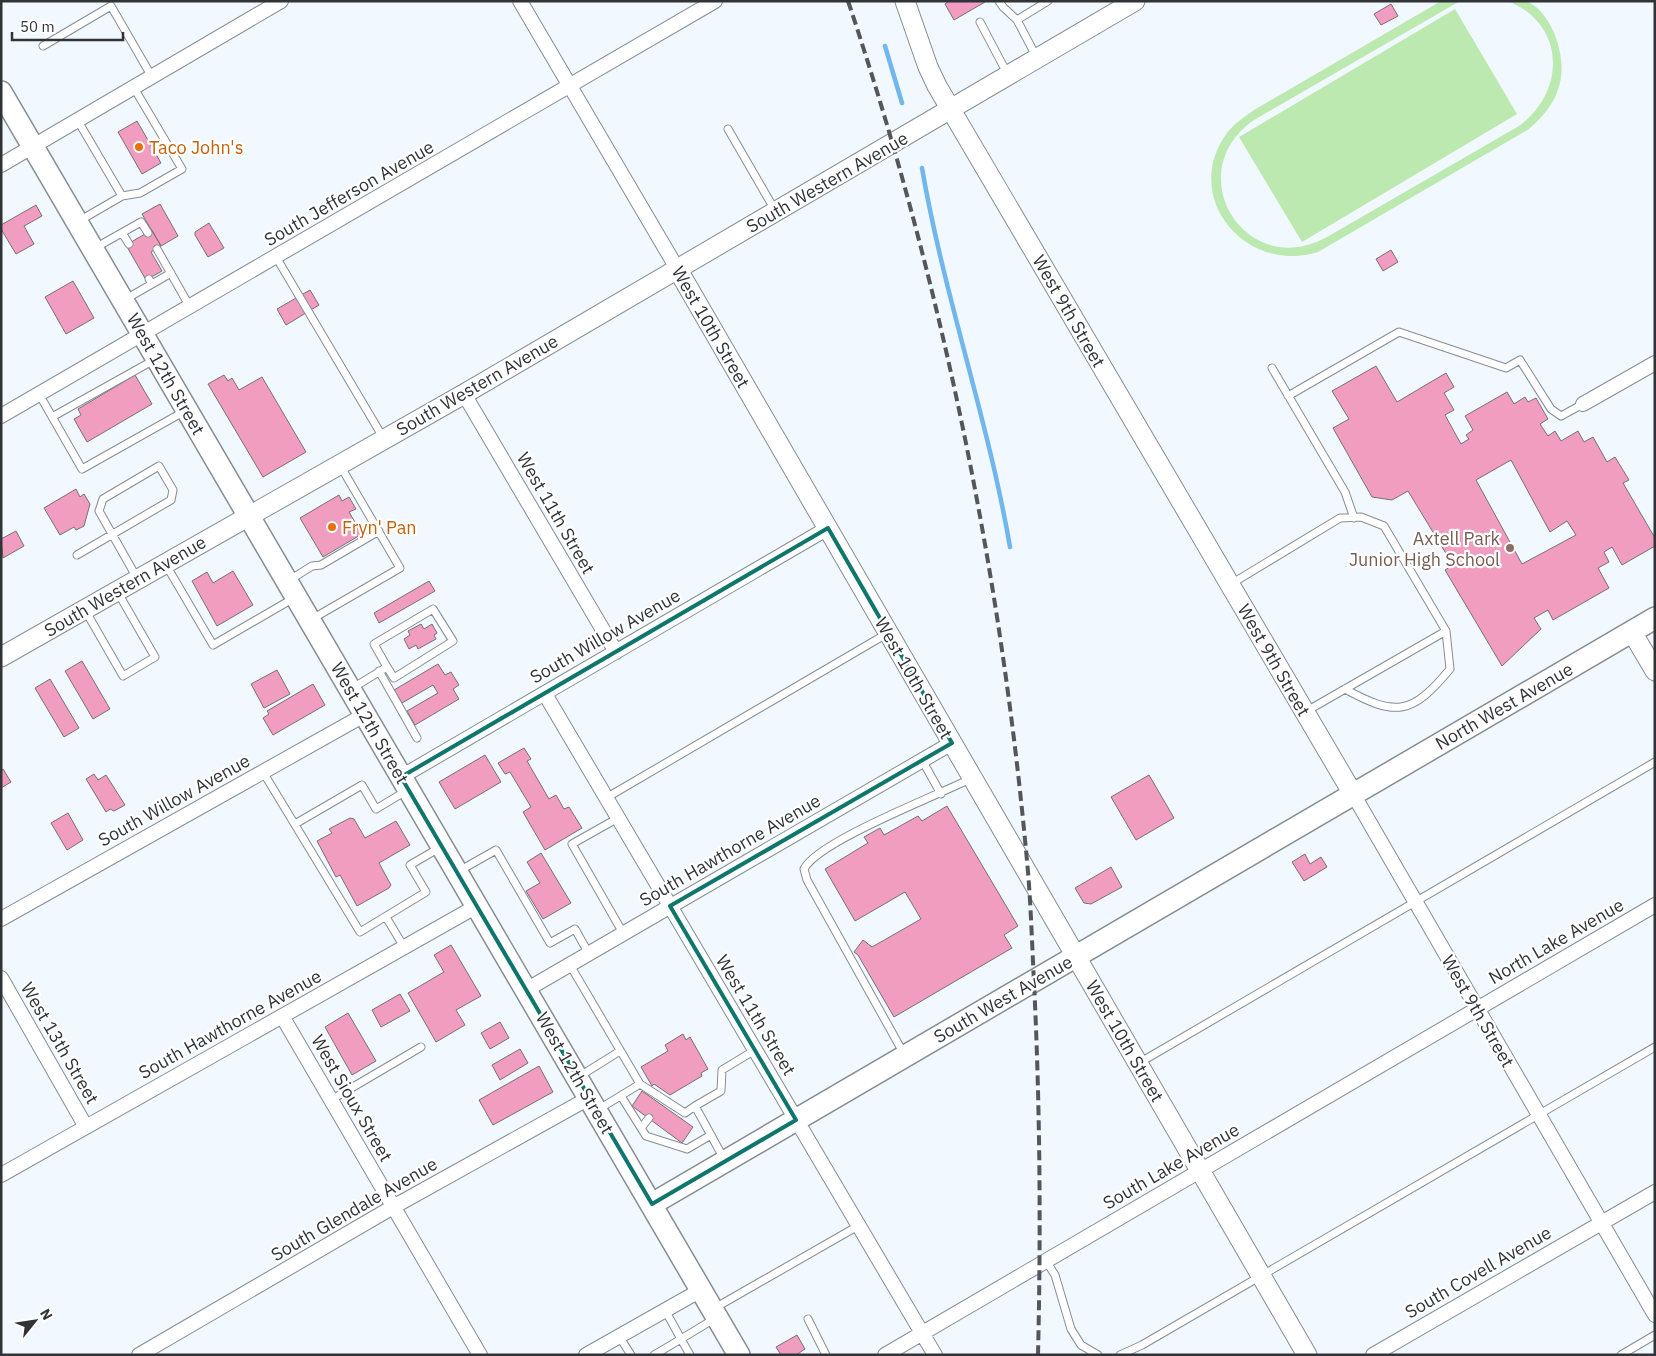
<svg xmlns="http://www.w3.org/2000/svg" width="1656" height="1356" font-family="'IBM Plex Sans',sans-serif">
	<rect width="100%" height="100%" fill="#f1f8ff"/>
	<path fill="#bce9b0" d="M1441 1H1460L1254 120C1178 173 1246 282 1327 237L1519 126C1566 91 1566 25 1508 1 1514 1 1523 0 1528 2 1551 12 1565 53 1561 77 1558 99 1545 115 1529 129L1318 252C1246 275 1180 197 1227 133 1234 124 1244 117 1254 110Z
		M1455 9 1517 114 1302 242 1239 137Z"/>
	<g fill="none" stroke-linecap="round" stroke-linejoin="round">
		<path stroke="#72b6ee" stroke-width="4.5" d="M885 46 902 103
			M922 168C944 296 988 419 1010 547"/>
	</g>
	<path fill="#f09dbf" stroke="#797073" fill-rule="evenodd" d="M949 1H984L985 2 954 20 945 4Z
		M1391 4 1398 16 1381 25 1374 14Z
		M137 121 161 163 142 174 118 132Z
		M160 204 178 236 161 246 142 214Z
		M36 205 42 216 24 226 34 244 16 254 1 229V225Z
		M209 223 224 248 208 257 195 235V232Z
		M152 230 161 246 151 252 162 271 146 280 126 245Z
		M1391 250 1398 262 1383 271 1376 259Z
		M73 281 94 318 66 334 45 297Z
		M310 290 319 305 286 325 277 309Z
		M1376 366 1397 402 1446 373 1454 387 1444 393 1454 410 1445 415 1461 444 1469 439 1466 435 1473 430 1465 416 1507 392 1514 404 1525 397 1528 402 1536 398 1548 419 1540 424 1548 436 1555 431 1561 441 1578 431 1584 442 1593 437 1607 462 1615 457 1629 480 1623 483 1655 538V546L1622 565 1612 547 1604 552 1609 562 1598 568 1609 588 1553 620 1548 610 1534 618 1541 629 1502 666 1445 570 1453 565 1408 491 1392 500 1372 497 1333 428 1349 419 1332 391ZM1511 460 1550 532 1567 521 1576 535 1522 564 1476 480Z
		M135 375 152 404 87 442 74 419 81 415 78 409Z
		M224 375 228 381 232 378 239 390 262 377 306 452 263 477 208 384Z
		M76 489 80 497 84 494 90 504 84 526 76 530 74 527 60 535 44 508Z
		M339 495 342 501 349 497 356 509 349 512 362 534 323 557 300 518Z
		M16 531 24 546 3 558 1 539Z
		M233 571 253 605 217 626 192 581 207 572 213 583Z
		M429 581 435 591 379 623 374 613Z
		M421 624 424 629 432 624 437 633 434 635 436 639 418 649 416 645 409 649 404 639 410 635 408 631Z
		M82 661 110 709 93 719 65 671Z
		M438 664 445 675 451 672 459 685 453 689 459 699 415 725 407 711 438 693 433 685 402 703 394 690Z
		M277 670 290 694 264 708 251 684Z
		M50 679 79 728 64 737 35 688Z
		M313 684 325 705 273 735 263 718 269 714 267 711Z
		M524 748 531 759 527 761 549 799 556 795 564 809 569 807 582 828 545 850 523 812 531 807 510 772 505 774 498 763Z
		M485 755 501 782 455 809 439 782Z
		M3 769 11 782 1 788V770Z
		M94 774 98 780 106 775 125 805 114 811 110 809 106 812 86 779Z
		M1149 775 1174 818 1136 840 1111 797Z
		M947 806 1018 926 1004 935 1012 948 894 1017 858 955 854 952 863 940 872 947 921 919 905 892 855 921 825 869 868 843 864 837 880 828 884 835 918 816 922 821Z
		M68 813 83 840 67 850 51 823Z
		M350 818 354 819 365 838 396 821 410 845 379 863 391 885 389 888 357 906 340 875 336 877 317 841 332 833 329 829Z
		M541 853 571 903 543 919 526 891 540 883 527 862Z
		M1305 854 1310 864 1321 857 1327 867 1304 881 1292 862Z
		M1111 867 1122 887 1091 904 1084 903 1075 888Z
		M451 945 481 996 456 1010 465 1025 436 1042 408 993 444 972 434 955Z
		M400 994 410 1011 381 1027 372 1010Z
		M348 1013 376 1061 352 1075 325 1027Z
		M500 1022 509 1038 490 1049 481 1033Z
		M683 1034 686 1040 690 1037 708 1069 701 1073 702 1076 670 1095 654 1084 652 1086 641 1067 668 1051 665 1045Z
		M520 1049 528 1063 500 1080 492 1065Z
		M539 1066 553 1092 493 1125 479 1100Z
		M642 1091 693 1127 682 1143 632 1106Z
		M797 1335 805 1349 796 1355H781L776 1347Z"/>
	<g fill="none" stroke-linecap="round" stroke-linejoin="round">
		<defs>
			<path id="lane" d="M999 1 1003 7 1017 20
				M980 22 1008 75
				M43 46 111 6 152 77
				M1037 58 1017 20 1048 1
				M78 121 122 196 79 221
				M728 129 776 212
				M122 196 140 193 182 169 134 88
				M122 233 129 244
				M95 248 141 222 148 233
				M157 249 190 307
				M276 257 384 439
				M149 279 152 284 171 273
				M124 300 152 284
				M1272 368 1345 492 1354 518
				M39 394 82 469 185 411
				M1288 396 1399 332 1506 368 1520 360 1551 409 1561 416 1583 404
				M52 417 154 360
				M77 555 171 500 173 490 159 466 103 499 99 511 137 578
				M166 565 213 645 294 598
				M288 581 312 566 321 565 379 531
				M1231 584 1340 518 1361 517 1384 526 1446 631 1450 669C1412 715 1396 717 1345 689
				M85 610 123 676 155 657 117 591
				M312 619 400 568 341 467
				M379 671 417 738
				M351 689 387 667 394 678 453 641 433 609 374 644 387 667
				M1305 712 1446 631
				M922 760 941 794
				M263 772 360 932 426 892 410 865 441 847
				M606 798 888 633
				M618 818 572 844 623 933
				M295 824 362 785 376 809 406 791
				M459 871 496 850 550 943 575 929 589 954
				M386 917 404 947
				M570 965 640 1084
				M904 1054 807 880 804 869C818 841 939 795 972 778
				M1139 1063 1655 762
				M580 1076 620 1051
				M621 1096 646 1136 687 1149 711 1135
				M331 1100 421 1047
				M599 1109 640 1084 685 1113 695 1106
				M641 1128 649 1118
				M724 1159 695 1106 721 1091 722 1070 755 1050
				M1046 1261 1055 1275 1071 1329 1081 1345 1098 1355
				M713 1309 858 1226
				M665 1310 681 1339 714 1319
				M808 1319 826 1355
				M619 1336 631 1355
				M654 1355 681 1339 690 1355
				M1120 1355 1142 1345 1655 1047
				M1621 1355 1655 1335"/>
			<path id="street" d="M520 1 678 270
				M1 165 281 1
				M464 394 616 652
				M1583 404 1655 363
				M1 416 715 1
				M545 694 935 1355
				M401 777 828 528
				M1353 794 1655 1315
				M1 919 366 714
				M1 978 86 1127
				M526 990 952 743
				M282 1016 480 1355
				M1 1175 477 906
				M139 1355 393 1207 589 1098
				M586 1355 701 1290
				M885 1355 1655 905
				M1373 1355 1655 1192"/>
			<path id="secondary" d="M905 1 928 67 937 86 1353 794
				M678 270 1307 1355
				M1632 632 1655 671
				M1 657 464 394 1135 1"/>
			<path id="primary" d="M1 92 739 1355
				M652 1204 1655 618"/>
		</defs>
		<use href="#lane" stroke="#868d93" stroke-width="9"/>
		<use href="#street" stroke="#868d93" stroke-width="16"/>
		<use href="#secondary" stroke="#868d93" stroke-width="21"/>
		<use href="#primary" stroke="#868d93" stroke-width="24"/>
		<use href="#lane" stroke="#fff" stroke-width="7"/>
		<use href="#street" stroke="#fff" stroke-width="14"/>
		<use href="#secondary" stroke="#fff" stroke-width="19"/>
		<use href="#primary" stroke="#fff" stroke-width="21"/>
		<path stroke="#54565a" stroke-width="4" stroke-dasharray="10 5" stroke-linecap="butt" d="M848 1C942 282 1002 577 1028 872 1031 908 1032 945 1034 982 1040 1106 1041 1230 1038 1355"/>
	</g>
	<path fill="none" stroke="#0f766e" stroke-width="4" stroke-linejoin="round" d="M828 528 952 743 670 906 796 1120 652 1204 401 777Z"/>
	<g fill="#e8710a" stroke="#fff" stroke-width="2">
		<circle cx="139" cy="147" r="5"/>
		<circle cx="332" cy="527" r="5"/>
	</g>
	<circle fill="#8d6e63" stroke="#fff" stroke-width="2" cx="1510" cy="548" r="5"/>
	<g text-anchor="middle" dominant-baseline="central" stroke-width="4.5" stroke-linejoin="round" paint-order="stroke">
		<g font-size="18" fill="#c56008" stroke="#fff" text-anchor="start">
			<text x="149" y="147">Taco John's</text>
			<text x="342" y="527">Fryn' Pan</text>
		</g>
		<g font-size="18" fill="#313336" stroke="#fff">
			<text transform="translate(827 182) rotate(-30)">South Western Avenue</text>
			<text transform="translate(349 193) rotate(-30)">South Jefferson Avenue</text>
			<text transform="translate(1069 311) rotate(60)">West 9th Street</text>
			<text transform="translate(711 327) rotate(60)">West 10th Street</text>
			<text transform="translate(166 374) rotate(60)">West 12th Street</text>
			<text transform="translate(477 385) rotate(-30)">South Western Avenue</text>
			<text transform="translate(556 513) rotate(60)">West 11th Street</text>
			<text transform="translate(125 586) rotate(-30)">South Western Avenue</text>
			<text transform="translate(605 636) rotate(-30)">South Willow Avenue</text>
			<text transform="translate(1274 660) rotate(60)">West 9th Street</text>
			<text transform="translate(914 678) rotate(60)">West 10th Street</text>
			<text transform="translate(1504 706) rotate(-30)">North West Avenue</text>
			<text transform="translate(370 723) rotate(60)">West 12th Street</text>
			<text transform="translate(174 800) rotate(-29)">South Willow Avenue</text>
			<text transform="translate(730 850) rotate(-30)">South Hawthorne Avenue</text>
			<text transform="translate(1556 941) rotate(-30)">North Lake Avenue</text>
			<text transform="translate(1003 999) rotate(-30)">South West Avenue</text>
			<text transform="translate(1478 1011) rotate(60)">West 9th Street</text>
			<text transform="translate(756 1015) rotate(59)">West 11th Street</text>
			<text transform="translate(230 1024) rotate(-29)">South Hawthorne Avenue</text>
			<text transform="translate(1125 1041) rotate(60)">West 10th Street</text>
			<text transform="translate(60 1043) rotate(60)">West 13th Street</text>
			<text transform="translate(575 1073) rotate(60)">West 12th Street</text>
			<text transform="translate(352 1098) rotate(60)">West Sioux Street</text>
			<text transform="translate(1171 1166) rotate(-30)">South Lake Avenue</text>
			<text transform="translate(354 1209) rotate(-30)">South Glendale Avenue</text>
			<text transform="translate(1478 1272) rotate(-30)">South Covell Avenue</text>
		</g>
		<g font-size="18" fill="#785e54" stroke="#fff" text-anchor="end">
			<text x="1500" y="538">Axtell Park<tspan x="1500" dy="21">Junior High School</tspan></text>
		</g>
	</g>
	<rect width="1656" height="1356" fill="none" stroke="#313336" stroke-width="5"/>
	<g transform="translate(35 1321) rotate(60)" stroke="#ffffff" stroke-width="4" paint-order="stroke">
	<path d="M0-4L9 19L0 12L-9 19Z" fill="#313336"/>
	<text y="-8" font-size="14" font-weight="bold" text-anchor="middle" fill="#313336">N</text>
	</g>
	<path d="M12 32v8h111v-8" fill="none" stroke="#313336" stroke-width="2.5"/>
	<text x="20" y="32" font-size="15" fill="#313336" stroke="#ffffff" stroke-width="4" paint-order="stroke">50 m</text>
</svg>
